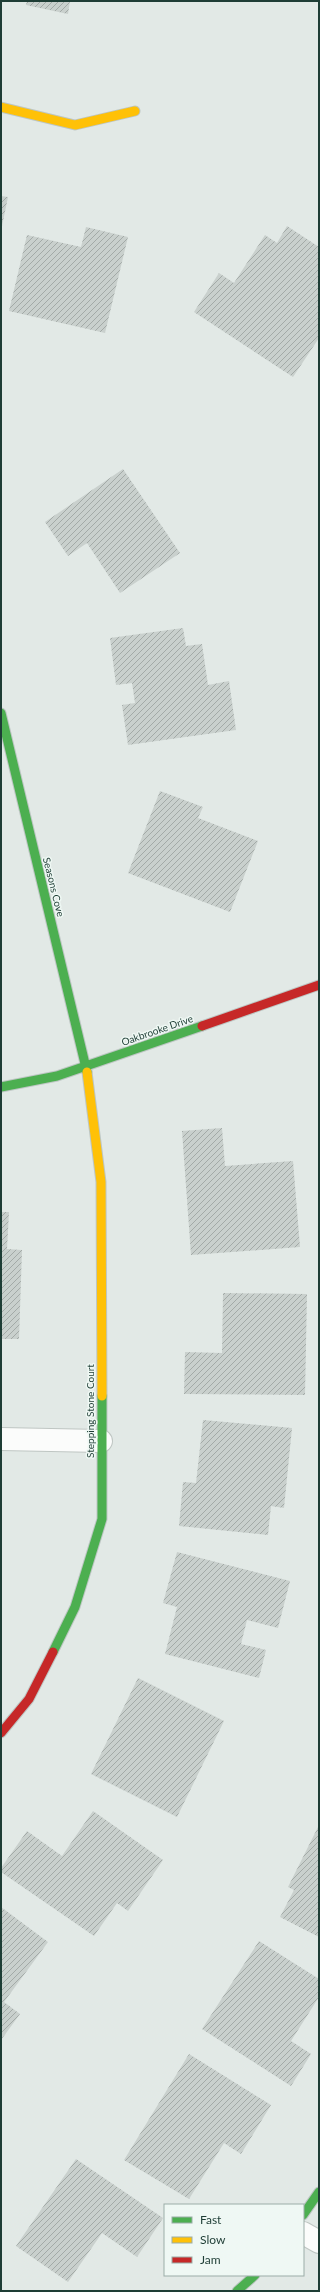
<svg xmlns="http://www.w3.org/2000/svg" width="320" height="2292" font-family="Lato,sans-serif">
	<defs>
		<pattern id="building-hatch" width="6" height="6" patternUnits="userSpaceOnUse"><rect width="6" height="6" fill="#c9d0cd"/><path d="M-1 1l2-2M0 6l6-6M5 7l2-2" fill="none" stroke="#a3aaa7"/></pattern>
	</defs>
	<rect width="100%" height="100%" fill="#e2e9e6"/>
	<path fill="url(#building-hatch)" d="M27 1H70L68 14 26 5Z
		M1 196 8 197 2 226H1Z
		M287 226 319 247V338L293 377 194 312 219 273 234 283 265 235 277 243Z
		M86 227 128 237 105 333 9 311 27 235 81 247Z
		M123 469 180 553 120 593 87 543 68 556 45 522Z
		M183 628 186 646 202 644 208 685 229 681 236 730 128 745 122 705 135 703 132 683 116 685 110 638Z
		M160 791 203 807 198 818 258 841 230 912 128 873Z
		M222 1128 225 1166 293 1161 300 1247 191 1255 182 1131Z
		M1 1212H9L7 1249 22 1250 19 1339H1Z
		M223 1293 307 1294 305 1395 184 1394 185 1352 222 1353Z
		M203 1420 292 1428 284 1508 271 1506 268 1535 179 1526 183 1482 196 1483Z
		M177 1552 290 1581 278 1628 247 1620 241 1644 266 1650 259 1678 165 1654 177 1607 163 1603Z
		M138 1678 224 1721 177 1817 91 1774Z
		M93 1811 163 1860 128 1911 117 1903 94 1936 1 1872V1868L27 1831 62 1856Z
		M319 1825V1937L280 1917 294 1890 288 1887Z
		M1 1907 48 1942 4 2002 20 2014 1 2040Z
		M259 1941 319 1979V1997L291 2041 311 2054 291 2086 202 2029Z
		M189 2054 271 2105 241 2154 224 2143 189 2199 124 2160Z
		M76 2159 163 2218 137 2257 102 2233 68 2282 16 2246Z"/>
	<g fill="none" stroke-linecap="round" stroke-linejoin="round">
		<defs>
			<path id="street" d="M1 1439 101 1441
				M303 2233 319 2242"/>
			<path id="fast" d="M1 713 87 1072
				M1 1087 57 1076 202 1026
				M53 1652 75 1607 102 1519V1396
				M303 2215 319 2192
				M237 2291 255 2275"/>
			<path id="slow" d="M1 107 75 125 135 111
				M87 1072 101 1182 102 1396"/>
			<path id="jam" d="M202 1026 319 985
				M1 1733 29 1699 53 1652"/>
		</defs>
		<use href="#street" stroke="#bfc6c3" stroke-width="24"/>
		<use href="#fast" stroke="#bdc6c3" stroke-width="11"/>
		<use href="#slow" stroke="#bdc6c3" stroke-width="11"/>
		<use href="#jam" stroke="#bdc6c3" stroke-width="11"/>
		<use href="#street" stroke="#fbfcfb" stroke-width="22"/>
		<use href="#fast" stroke="#4caf50" stroke-width="9"/>
		<use href="#slow" stroke="#ffc107" stroke-width="9"/>
		<use href="#jam" stroke="#c62828" stroke-width="9"/>
	</g>
	<g text-anchor="middle" dominant-baseline="central" stroke-width="3" stroke-linejoin="round" paint-order="stroke">
		<g font-size="10" fill="#1e3d35" stroke="#eff8f4">
			<text transform="translate(54 887) rotate(76)">Seasons Cove</text>
			<text transform="translate(157 1030) rotate(-19)">Oakbrooke Drive</text>
			<text transform="translate(90 1411) rotate(-90)">Stepping Stone Court</text>
		</g>
	</g>
	<rect width="320" height="2292" fill="none" stroke="#1e3d35" stroke-width="4"/>
	<rect x="164" y="2204" width="140" height="72" fill="#eff8f4" stroke="#9bada8"/>
	<rect x="172" y="2217" width="20" height="6" fill="#4caf50" stroke="#9bada8"/>
	<text x="200" y="2224" font-size="12" fill="#1e3d35">Fast</text>
	<rect x="172" y="2237" width="20" height="6" fill="#ffc107" stroke="#9bada8"/>
	<text x="200" y="2244" font-size="12" fill="#1e3d35">Slow</text>
	<rect x="172" y="2257" width="20" height="6" fill="#c62828" stroke="#9bada8"/>
	<text x="200" y="2264" font-size="12" fill="#1e3d35">Jam</text>
</svg>
